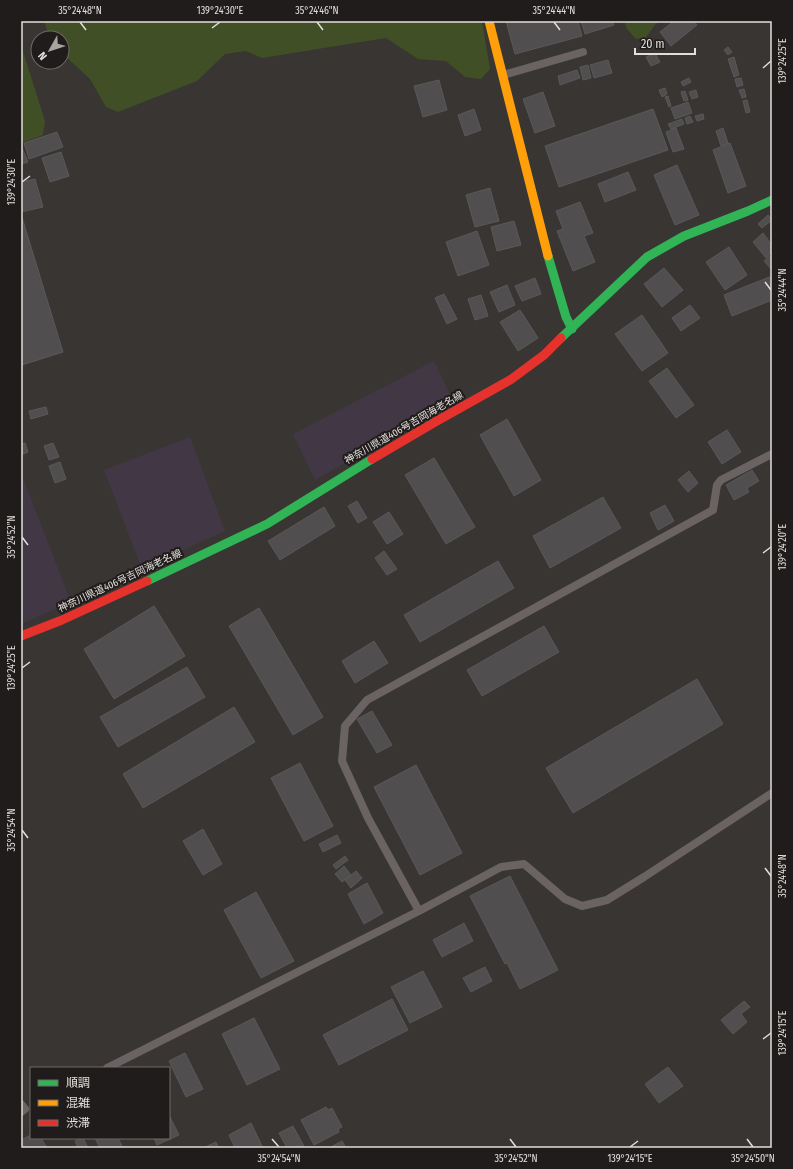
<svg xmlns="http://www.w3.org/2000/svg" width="793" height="1169" font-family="'Fira Sans Condensed','Noto Sans JP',sans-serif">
	<rect width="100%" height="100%" fill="#383533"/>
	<path fill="#423845" d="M434 361 453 401 315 480 293 434Z
		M190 437 225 531 142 569 104 470Z
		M21 473 71 602 21 624Z"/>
	<path fill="#414f26" d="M44 21H482L490 69 481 79 465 77 446 61 418 59 386 38 262 58 246 51 225 54 197 81 118 112 106 107 90 79 64 55 62 53V38H52L48 33Z
		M624 21H660L655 25 646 37 636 39 627 29Z
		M21 45 45 121 43 135 21 143Z"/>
	<path fill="#504e4f" stroke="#5a5859" d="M506 21H578L582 36 515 54Z
		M581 21H612L614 25 585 34Z
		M674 21H694L697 25 671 46 660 32Z
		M728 47 732 52 728 55 724 50Z
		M655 53 660 62 651 66 646 57Z
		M734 57 739 75 734 77 728 59Z
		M608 60 612 73 594 78 590 65Z
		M588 65 591 78 583 80 580 67Z
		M577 70 580 78 560 85 558 76Z
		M689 78 691 82 683 86 681 82Z
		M741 78 743 85 737 87 735 79Z
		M439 80 447 110 423 117 414 86Z
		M665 88 667 94 662 97 659 90Z
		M744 89 746 97 742 98 739 90Z
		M696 90 698 97 692 99 689 92Z
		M685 91 688 100 684 101 681 92Z
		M543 92 555 126 535 133 523 99Z
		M668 96 671 106 669 107 665 97Z
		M747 100 750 112 746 113 743 101Z
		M688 102 692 113 675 119 671 108Z
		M474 109 481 130 465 136 458 115Z
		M653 109 668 150 559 187 545 146Z
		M703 114 704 119 697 121 695 116Z
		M690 116 693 122 687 124 685 118Z
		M682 119 684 124 671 129 668 124Z
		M676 128 684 149 673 152 666 132Z
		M723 128 728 143 721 146 716 131Z
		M57 132 63 147 29 159 24 143Z
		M730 143 746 186 728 193 713 150Z
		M22 148 28 162 22 164 21 162V149Z
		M61 152 69 176 50 182 42 158Z
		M677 165 699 215 675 225 654 175Z
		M628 172 636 190 605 202 598 184Z
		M35 179 43 207 21 212V182Z
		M490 188 499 221 475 227 466 195Z
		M580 202 593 233 584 236 595 262 573 271 557 231 563 229 556 211Z
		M21 214 63 352 22 365 21 362Z
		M768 215 772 220 762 228 758 224Z
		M514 221 521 245 497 251 491 227Z
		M477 231 489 265 458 276 446 242Z
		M763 233 772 245V252L766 258 753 242Z
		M729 247 747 275 725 290 706 262Z
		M770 256 772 259V270L764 261Z
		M664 268 683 290 662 307 644 284Z
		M772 276V300L732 316 724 295Z
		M535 278 541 294 522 301 515 286Z
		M507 285 515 305 499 312 490 292Z
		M444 294 457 319 447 324 435 298Z
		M481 295 488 316 475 320 468 299Z
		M690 305 700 318 681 331 672 318Z
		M520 310 538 338 518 351 500 322Z
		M642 315 668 353 642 371 615 334Z
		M667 368 694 405 676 418 649 381Z
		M46 407 48 414 31 419 29 411Z
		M507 419 541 480 514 496 480 435Z
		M727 430 741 452 722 464 708 442Z
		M25 443 28 452 21 455V444Z
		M53 443 59 457 49 460 44 446Z
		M434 458 475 527 446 544 405 475Z
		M60 462 66 479 55 483 49 466Z
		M752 470 759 481 747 488 749 492 734 500 726 485Z
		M689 471 698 483 688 492 678 480Z
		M603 497 621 528 550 568 533 536Z
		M357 501 367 518 358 523 348 506Z
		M665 505 674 521 658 530 650 513Z
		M324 507 335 526 280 560 268 541Z
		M389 512 403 534 387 544 373 522Z
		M384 551 397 569 387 575 375 558Z
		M498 561 514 588 420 642 404 615Z
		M154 606 185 656 114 699 84 649Z
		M259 608 323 717 293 735 229 626Z
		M544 626 559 652 482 696 467 670Z
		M374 641 388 663 355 683 342 661Z
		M187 667 205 697 118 747 100 717Z
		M697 679 723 724 573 813 546 768Z
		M234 707 255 742 143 808 123 774Z
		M372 711 392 745 377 753 357 719Z
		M300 763 333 826 304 841 271 778Z
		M416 765 462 853 420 875 374 787Z
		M203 829 222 864 203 875 183 841Z
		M337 835 341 843 323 852 319 844Z
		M345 856 348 860 336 869 333 865Z
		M344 866 351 875 342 882 335 874Z
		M356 871 362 878 351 888 345 880Z
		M510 876 558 970 520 989 507 963 505 964 470 896Z
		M367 883 383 913 364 924 348 894Z
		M256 892 294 961 261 978 224 910Z
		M464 923 473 941 442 957 433 940Z
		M485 967 492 981 471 992 463 978Z
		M423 971 442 1007 410 1023 391 987Z
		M392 999 408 1030 339 1065 323 1035Z
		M744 1001 750 1007 741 1014 747 1022 733 1034 721 1020Z
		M254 1018 280 1069 247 1085 222 1034Z
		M185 1053 203 1089 186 1097 169 1061Z
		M668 1067 683 1086 659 1103 645 1084Z
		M326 1107 328 1110 332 1108 342 1127 338 1129 339 1132 314 1145 301 1120Z
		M169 1115 179 1135 157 1145 154 1138H169Z
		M251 1123 263 1148H235L229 1135Z
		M293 1126 305 1148H287L279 1133Z
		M31 1135V1138H41L47 1148H21V1140Z
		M81 1138H83L88 1148H78L75 1141Z
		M95 1138H118L123 1148H100Z
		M342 1141 346 1148H329Z
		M216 1142 219 1148H203Z"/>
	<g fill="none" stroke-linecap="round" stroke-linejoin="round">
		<path stroke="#6a6263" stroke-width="8" d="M503 75 583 52
			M419 911 501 867 524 864 565 899 582 906 607 900 644 877 772 793
			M107 1068 419 911 368 818 342 761 345 726 367 700 713 510 717 485 721 480 772 454
			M21 1104 25 1109 21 1112"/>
		<path stroke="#30b455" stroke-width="9" d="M548 256 566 317 572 329
			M561 338 647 257 684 236 748 211 772 200
			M147 581 267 524 372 459"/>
		<path stroke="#ff9f0a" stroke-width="9" d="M489 21 548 256"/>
		<path stroke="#e5322d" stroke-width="9" d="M372 459 435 422 510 380 544 355 561 338
			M21 636 62 620 147 581"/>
	</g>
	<path fill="none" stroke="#e2dedb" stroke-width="1.5" d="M80 22 86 30M317 22 323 30M554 22 560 30M212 28 220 22M763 68 771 61M22 182 30 176M765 282 771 290M22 537 28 545M763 553 771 547M22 668 30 662M22 830 28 838M765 868 771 876M763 1039 771 1033M272 1139 279 1147M510 1139 516 1147M747 1139 753 1147M630 1147 638 1141"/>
	<g text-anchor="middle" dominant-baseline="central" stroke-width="4" stroke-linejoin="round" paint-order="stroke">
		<g font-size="10" fill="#e2dedb" stroke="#201c1b">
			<text transform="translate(404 428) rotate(-30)">神奈川県道406号吉岡海老名線</text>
			<text transform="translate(120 581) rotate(-25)">神奈川県道406号吉岡海老名線</text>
		</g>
	</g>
	<rect width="793" height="1169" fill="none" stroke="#201c1b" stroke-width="44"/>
	<rect x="30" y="1067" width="140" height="72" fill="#201c1b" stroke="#6e6a68"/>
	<rect x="38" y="1080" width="20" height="6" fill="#30b455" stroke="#6e6a68"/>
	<text x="66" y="1087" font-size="12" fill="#e2dedb">順調</text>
	<rect x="38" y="1100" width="20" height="6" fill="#ff9f0a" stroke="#6e6a68"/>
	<text x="66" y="1107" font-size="12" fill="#e2dedb">混雑</text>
	<rect x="38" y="1120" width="20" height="6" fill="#e5322d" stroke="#6e6a68"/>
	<text x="66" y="1127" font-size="12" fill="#e2dedb">渋滞</text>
	<g transform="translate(50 50) rotate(231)"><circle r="19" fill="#201c1b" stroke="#6e6a68"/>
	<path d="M0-3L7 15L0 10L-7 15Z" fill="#a6a3a0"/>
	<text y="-6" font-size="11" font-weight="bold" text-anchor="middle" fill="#e2dedb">N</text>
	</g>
	<path d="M635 48v6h60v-6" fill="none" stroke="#e2dedb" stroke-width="2"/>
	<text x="641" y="48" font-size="12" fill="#e2dedb" stroke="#201c1b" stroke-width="3" paint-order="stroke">20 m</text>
	<rect x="22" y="22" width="749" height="1125" fill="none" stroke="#e2dedb" stroke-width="1.5"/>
	<g font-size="10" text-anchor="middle" fill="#e2dedb">
		<text x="80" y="14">35°24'48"N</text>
		<text x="220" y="14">139°24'30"E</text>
		<text x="317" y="14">35°24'46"N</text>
		<text x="554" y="14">35°24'44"N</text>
		<text transform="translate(782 61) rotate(-90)" y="4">139°24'25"E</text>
		<text transform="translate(11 182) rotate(-90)" y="4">139°24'30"E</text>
		<text transform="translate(782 290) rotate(-90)" y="4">35°24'44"N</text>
		<text transform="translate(11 537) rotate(-90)" y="4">35°24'52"N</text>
		<text transform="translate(782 547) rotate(-90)" y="4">139°24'20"E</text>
		<text transform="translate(11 668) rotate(-90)" y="4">139°24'25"E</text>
		<text transform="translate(11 830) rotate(-90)" y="4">35°24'54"N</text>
		<text transform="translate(782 876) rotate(-90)" y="4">35°24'48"N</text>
		<text transform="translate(782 1033) rotate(-90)" y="4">139°24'15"E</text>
		<text x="279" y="1162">35°24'54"N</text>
		<text x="516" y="1162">35°24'52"N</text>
		<text x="630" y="1162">139°24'15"E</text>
		<text x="753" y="1162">35°24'50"N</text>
	</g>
</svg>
